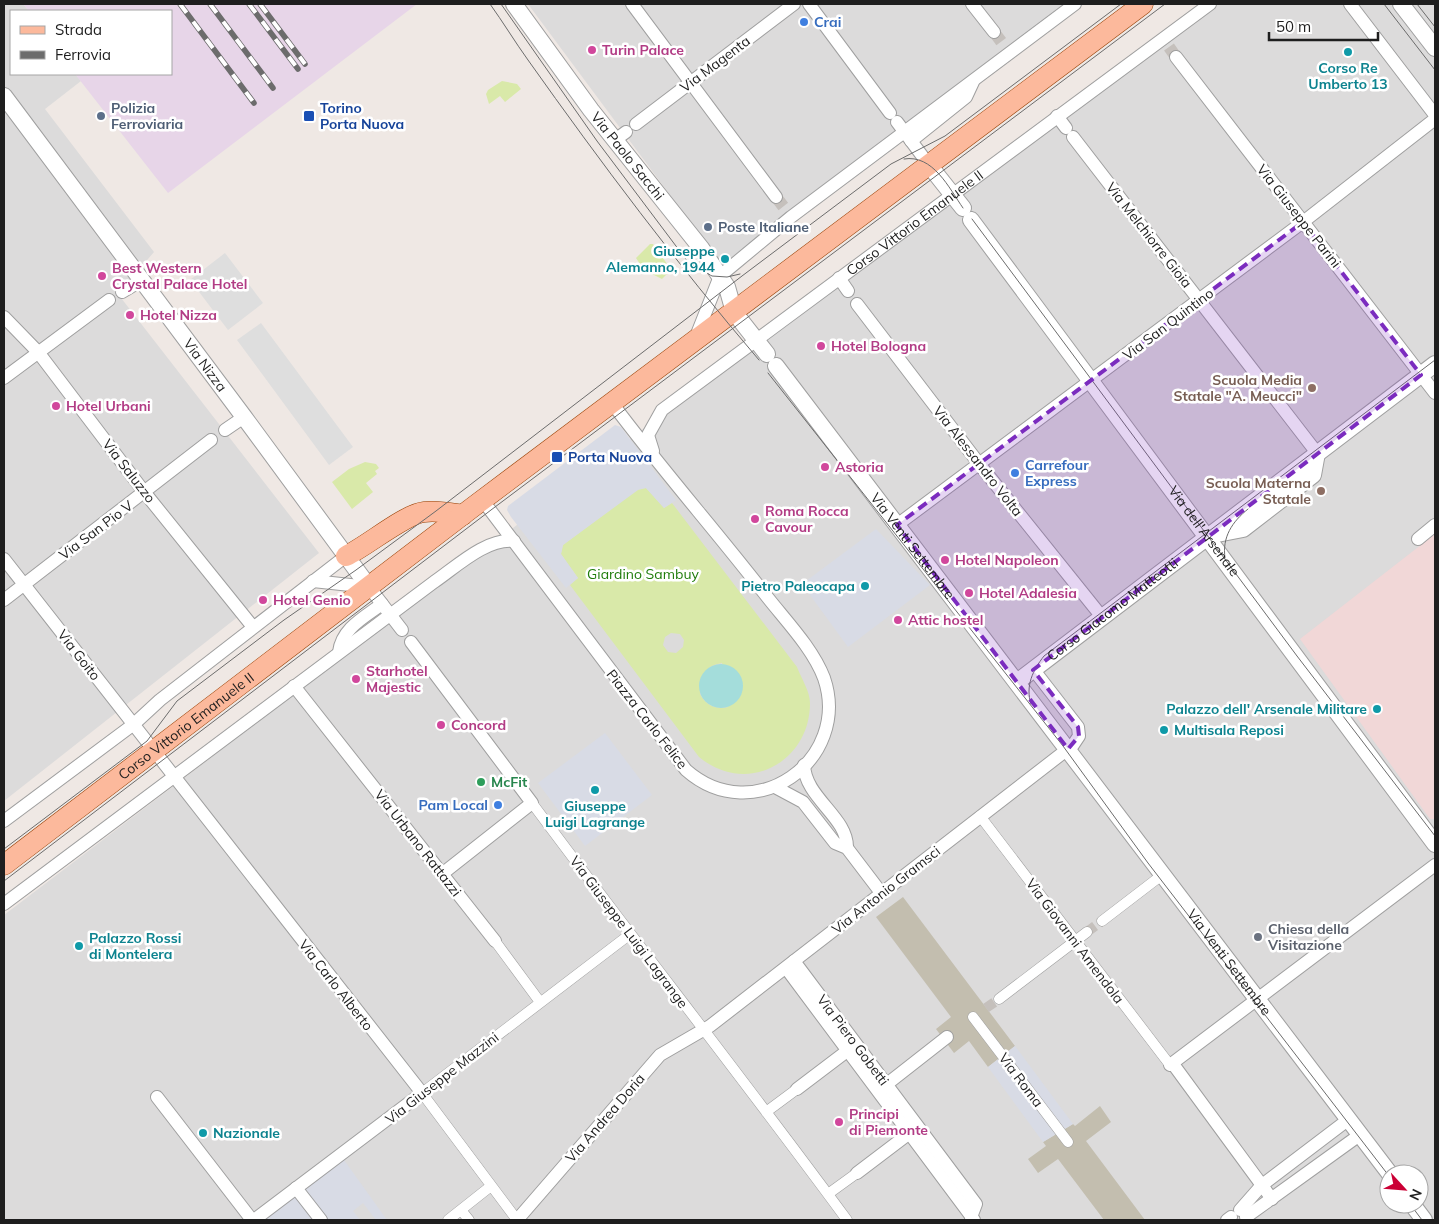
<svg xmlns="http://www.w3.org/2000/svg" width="1439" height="1224" font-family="Mulish,sans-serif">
	<rect width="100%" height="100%" fill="#efe8e4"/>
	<path fill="#dcdbdb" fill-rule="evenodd" d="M4 4H23L29 11H11V74H75L81 81 45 109 154 252 118 294 319 553 4 801Z
		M528 4H1068L722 265Z
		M1202 4H1435V1220H4V915ZM1389 1174H1419V1204H1389Z"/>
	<path fill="#e7d5e8" d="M23 4H417L168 193 75 74H171V11H29Z"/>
	<path fill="#f1d7d7" d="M1435 534V819H1430L1300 639Z"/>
	<path fill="#c3beaf" d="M903 897 1015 1046 988 1067 969 1041 954 1053 936 1029 951 1017 876 917Z
		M1100 1106 1111 1122 1086 1141 1145 1220H1104L1058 1159 1038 1173 1028 1159 1046 1146 1043 1142 1073 1124 1075 1126Z"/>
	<path fill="#d9e9a9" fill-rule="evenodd" d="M502 81 517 84 521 89 505 102 500 96 489 104 486 94 488 90Z
		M650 244H653L670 268V271L662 279 644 270 636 258Z
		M365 462 376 464 379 468 375 471 377 474 366 483 373 492 352 509 332 482 349 469Z
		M646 488 664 508 672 503 797 667C801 678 810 691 810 703 810 763 746 796 699 757L570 585 578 578 561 554 563 545 638 489ZM671 633 680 634 684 640 683 647 676 653 668 652 663 645 665 637ZM722 663 728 707C715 710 706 705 700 694 702 677 703 666 722 663Z"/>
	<path fill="#dedede" d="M225 253 263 303 228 330 190 280Z
		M261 323 353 447 329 465 237 340Z"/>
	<path fill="#d8dbe5" d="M615 425 621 427 676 500 664 508 646 488 638 490 563 545 561 554 578 578 566 588 511 517 507 510 508 506Z
		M876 529 930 585 848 647 802 584Z
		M605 733 652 795 585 846 538 783Z
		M1015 1046 1073 1124 1043 1142 988 1067Z
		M344 1160 387 1220H376L363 1203 353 1211 360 1220H263Z"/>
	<path fill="#a4dddb" d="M699 686a22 22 0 1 1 44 0a22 22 0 1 1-44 0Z"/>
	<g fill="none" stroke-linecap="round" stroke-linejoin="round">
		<path stroke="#c5c0bc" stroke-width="10" stroke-dasharray="10 5" stroke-linecap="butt" d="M1087 932 1102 921
			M986 1008 999 999"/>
		<path stroke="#c5c0bc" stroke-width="12" stroke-dasharray="12 6" stroke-linecap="butt" d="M994 32 1003 44
			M1169 47 1176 57
			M776 197 786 210"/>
		<defs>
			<path id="pedestrian" d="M532 803C636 943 744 1080 847 1220
				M980 816 1170 1065
				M1102 921 1162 875
				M495 941 540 1002
				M999 999 1087 932
				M973 1017 1068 1142
				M766 1112 797 1089
				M828 1194 857 1173
				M461 1210 469 1220
				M448 1220 491 1186
				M517 1220 422 1093 629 935"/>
			<g id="minor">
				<path d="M632 4 776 197"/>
				<path d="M809 4 890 113"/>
				<path d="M972 4 994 32"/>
				<path d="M1350 4 1435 115"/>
				<path d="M1176 57 1435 393"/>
				<path d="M1057 116 1066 128"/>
				<path d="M897 122 929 165"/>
				<path d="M636 124 794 4"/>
				<path d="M1073 137 1317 453"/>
				<path d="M615 140 626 132"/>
				<path d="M911 141 966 97 973 82"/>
				<path d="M839 278 848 291"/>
				<path d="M122 292 142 280"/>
				<path d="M857 304 980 465 1102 617"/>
				<path d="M4 317 38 352 145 493 253 627"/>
				<path d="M695 339 720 276 791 217 1075 4"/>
				<path d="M4 378 109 300"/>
				<path d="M225 430 244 417"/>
				<path id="s1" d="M653 451 648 435 662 410 1210 4"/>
				<path d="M489 495 486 500 487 506 686 770C754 830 852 760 824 678 813 649 787 622 768 598 717 532 662 470 612 403"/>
				<path d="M897 525 1303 222 1435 119"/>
				<path d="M1418 539 1435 525"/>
				<path d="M4 559 422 1093 254 1220"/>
				<path d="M313 581 369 587 402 630"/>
				<path d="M4 600 211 440"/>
				<path d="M411 642 532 803 442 874"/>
				<path d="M339 652C342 628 365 617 382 604"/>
				<path d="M294 686 495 941"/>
				<path d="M804 765C805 798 848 817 847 848"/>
				<path d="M775 787 803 802 835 843 847 848 882 894"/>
				<path d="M4 821 134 724 160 700 346 556"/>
				<path d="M4 904 434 582C456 567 486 538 514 541"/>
				<path d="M794 961 976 1204 971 1217"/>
				<path d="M786 968 974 1220"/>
				<path d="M1173 1064 1272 1199"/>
				<path d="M1170 1065 1435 865"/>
				<path d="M887 1084 947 1037"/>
				<path d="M797 1089 855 1045"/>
				<path d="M157 1097 252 1220"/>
				<path d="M857 1173 915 1129"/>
				<path d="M296 1188 321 1220"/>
				<path d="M1240 1210 1262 1185 1349 1119"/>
				<path d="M1246 1217 1361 1134"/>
				<path d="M517 1220 660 1055 710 1026 1073 745 1079 736 1078 727 1033 669"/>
				<path d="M1227 1220 1231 1217"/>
			</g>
			<g id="tertiary">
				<path id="s2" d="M514 4 591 110 701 248 727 287 734 312 767 354"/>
				<path d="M1401 4 1435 48"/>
				<path id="s3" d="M4 96 244 417 369 587"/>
				<path d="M929 165 963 208"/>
				<path d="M971 220 1435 844"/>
				<path id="s4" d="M776 366 1390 1174"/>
				<path d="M1207 536 1243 529 1313 475 1317 453"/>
				<path id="s5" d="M1017 682 1435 364"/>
				<path d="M1412 1204 1424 1220"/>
			</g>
			<g id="primary">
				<path d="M346 556C367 546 405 514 424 512 437 510 450 513 463 515"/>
				<path id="s6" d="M4 865 473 507 1143 4"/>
			</g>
		</defs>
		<use href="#pedestrian" stroke="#9f9f9f" stroke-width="11"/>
		<use href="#minor" stroke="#9f9f9f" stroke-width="14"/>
		<use href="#tertiary" stroke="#9f9f9f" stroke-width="18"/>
		<use href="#primary" stroke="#973e00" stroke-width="21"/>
		<use href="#pedestrian" stroke="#fff" stroke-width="10"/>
		<use href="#minor" stroke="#fff" stroke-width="12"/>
		<use href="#tertiary" stroke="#fff" stroke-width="16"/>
		<use href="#primary" stroke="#fcb99c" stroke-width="20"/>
		<g stroke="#6c6c6c" stroke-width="1">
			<path d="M490 4C503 22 515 42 528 60 601 163 677 264 759 360"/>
			<path d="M501 4 597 141 688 262 712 276 727 277 740 274"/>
			<path d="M1384 4 1435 70"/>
			<path d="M1417 4 1435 27"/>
			<path d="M904 159C933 154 949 188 963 208"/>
			<path id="s7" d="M972 219 1297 656 1435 836"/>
			<path d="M768 373 1063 746 1148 863 1389 1176"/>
			<path d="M1225 558C1222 537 1232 522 1248 509"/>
			<path d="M1031 704C1025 686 1033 670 1044 656L1435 360"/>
			<path d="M4 849 147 741 177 701 284 620 356 570 436 511 742 276 891 164 945 136 1121 4"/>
			<path d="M4 881 491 510 1165 4"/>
			<path d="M1410 1204 1422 1220"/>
		</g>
		<defs>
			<path id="rail" d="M180 4 254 103
				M210 4 273 88
				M249 4 298 69
				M260 4 305 64"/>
		</defs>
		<use href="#rail" stroke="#6c6c6c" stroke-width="5.5"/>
		<use href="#rail" stroke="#fff" stroke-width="4" stroke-dasharray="11" stroke-linecap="butt"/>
	</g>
	<path fill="#7b2cbf" fill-opacity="0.2" stroke="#7b2cbf" stroke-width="4" stroke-dasharray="10 6" stroke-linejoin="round" d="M1303 222 1421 375 1033 670 1078 727 1079 736 1068 749 897 525Z"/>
	<g fill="#3f7fe0" stroke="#fff" stroke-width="2">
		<circle cx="804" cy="22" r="5"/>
		<circle cx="1015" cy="473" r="5"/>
		<circle cx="498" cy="805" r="5"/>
	</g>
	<g fill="#d1479c" stroke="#fff" stroke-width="2">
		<circle cx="592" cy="50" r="5"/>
		<circle cx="102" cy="276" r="5"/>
		<circle cx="130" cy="315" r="5"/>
		<circle cx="821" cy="346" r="5"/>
		<circle cx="56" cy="406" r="5"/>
		<circle cx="825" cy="467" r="5"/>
		<circle cx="755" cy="519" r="5"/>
		<circle cx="945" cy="560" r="5"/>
		<circle cx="969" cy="593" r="5"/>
		<circle cx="263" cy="600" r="5"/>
		<circle cx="898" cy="620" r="5"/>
		<circle cx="356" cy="679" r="5"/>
		<circle cx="441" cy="725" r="5"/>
		<circle cx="839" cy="1122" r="5"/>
	</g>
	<g fill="#0f9aa8" stroke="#fff" stroke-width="2">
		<circle cx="1348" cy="52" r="5"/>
		<circle cx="725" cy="259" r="5"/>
		<circle cx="865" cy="586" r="5"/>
		<circle cx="1377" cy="709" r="5"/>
		<circle cx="1164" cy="730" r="5"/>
		<circle cx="595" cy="790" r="5"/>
		<circle cx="79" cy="946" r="5"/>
		<circle cx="203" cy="1133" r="5"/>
	</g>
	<g fill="#5c6f8a" stroke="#fff" stroke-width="2">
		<circle cx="101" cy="116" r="5"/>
		<circle cx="708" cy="227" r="5"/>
	</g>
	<g fill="#1a4fb4" stroke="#fff" stroke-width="2">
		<rect x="303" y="110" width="12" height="12" rx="2.5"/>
		<rect x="551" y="451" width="12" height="12" rx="2.5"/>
	</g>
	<g fill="#8d6e63" stroke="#fff" stroke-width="2">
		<circle cx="1312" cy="388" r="5"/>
		<circle cx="1321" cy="491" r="5"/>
	</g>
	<circle fill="#2e9e5b" stroke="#fff" stroke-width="2" cx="481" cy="782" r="5"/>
	<circle fill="#6b7280" stroke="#fff" stroke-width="2" cx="1258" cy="937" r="5"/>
	<g text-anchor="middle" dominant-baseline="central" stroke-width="5" stroke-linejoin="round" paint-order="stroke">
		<g font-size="14" font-weight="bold" fill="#366cbe" stroke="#fff" text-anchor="start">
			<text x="814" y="22">Crai</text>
			<text x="1025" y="465">Carrefour<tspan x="1025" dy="16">Express</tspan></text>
			<text x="488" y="805" text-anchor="end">Pam Local</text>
		</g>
		<g font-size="14" font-weight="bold" fill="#b23c85" stroke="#fff" text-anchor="start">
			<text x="602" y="50">Turin Palace</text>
			<text x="112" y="268">Best Western<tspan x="112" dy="16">Crystal Palace Hotel</tspan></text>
			<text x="140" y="315">Hotel Nizza</text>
			<text x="831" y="346">Hotel Bologna</text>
			<text x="66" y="406">Hotel Urbani</text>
			<text x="835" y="467">Astoria</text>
			<text x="765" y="511">Roma Rocca<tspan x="765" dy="16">Cavour</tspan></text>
			<text x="955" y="560">Hotel Napoleon</text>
			<text x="979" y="593">Hotel Adalesia</text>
			<text x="273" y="600">Hotel Genio</text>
			<text x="908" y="620">Attic hostel</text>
			<text x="366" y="671">Starhotel<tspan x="366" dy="16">Majestic</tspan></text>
			<text x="451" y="725">Concord</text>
			<text x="849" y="1114">Principi<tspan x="849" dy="16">di Piemonte</tspan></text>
		</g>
		<g font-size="14" fill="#1e1e1e" stroke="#fff">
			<text transform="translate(715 64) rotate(-37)">Via Magenta</text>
			<text stroke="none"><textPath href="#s2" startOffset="190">Via Paolo Sacchi</textPath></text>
			<text transform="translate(1299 216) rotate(52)">Via Giuseppe Parini</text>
			<text stroke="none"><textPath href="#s1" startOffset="360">Corso Vittorio Emanuele II</textPath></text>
			<text transform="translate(1149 235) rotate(52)">Via Melchiorre Gioia</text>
			<text transform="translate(1168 324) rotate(-37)">Via San Quintino</text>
			<text stroke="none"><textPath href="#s3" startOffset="336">Via Nizza</textPath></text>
			<text transform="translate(978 461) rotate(52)">Via Alessandro Volta</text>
			<text transform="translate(129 471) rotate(52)">Via Saluzzo</text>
			<text transform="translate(96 530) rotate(-37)">Via San Pio V</text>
			<text stroke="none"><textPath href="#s7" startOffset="389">Via dell'Arsenale</textPath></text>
			<text stroke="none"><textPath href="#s4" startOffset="226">Via Venti Settembre</textPath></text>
			<text stroke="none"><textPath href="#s5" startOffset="120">Corso Giacomo Matteotti</textPath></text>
			<text transform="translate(79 655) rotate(52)">Via Goito</text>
			<text transform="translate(647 719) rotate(52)">Piazza Carlo Felice</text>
			<text stroke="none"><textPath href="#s6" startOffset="229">Corso Vittorio Emanuele II</textPath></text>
			<text transform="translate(418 843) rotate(52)">Via Urbano Rattazzi</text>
			<text transform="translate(886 890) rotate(-38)">Via Antonio Gramsci</text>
			<text transform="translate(629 932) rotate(53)">Via Giuseppe Luigi Lagrange</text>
			<text transform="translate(1075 941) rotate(53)">Via Giovanni Amendola</text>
			<text stroke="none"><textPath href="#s4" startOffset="749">Via Venti Settembre</textPath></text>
			<text transform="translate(336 985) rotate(52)">Via Carlo Alberto</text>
			<text transform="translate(853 1040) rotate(53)">Via Piero Gobetti</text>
			<text transform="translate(442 1078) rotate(-38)">Via Giuseppe Mazzini</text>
			<text transform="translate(1021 1080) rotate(53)">Via Roma</text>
			<text transform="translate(605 1118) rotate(-49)">Via Andrea Doria</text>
		</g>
		<g font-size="14" font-weight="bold" fill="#0d838f" stroke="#fff" text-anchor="end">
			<text x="1348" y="68" text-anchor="middle">Corso Re<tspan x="1348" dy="16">Umberto 13</tspan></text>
			<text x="715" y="251">Giuseppe<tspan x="715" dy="16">Alemanno, 1944</tspan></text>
			<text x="855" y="586">Pietro Paleocapa</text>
			<text x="1367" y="709">Palazzo dell' Arsenale Militare</text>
			<text x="1174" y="730" text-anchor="start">Multisala Reposi</text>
			<text x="595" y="806" text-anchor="middle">Giuseppe<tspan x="595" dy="16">Luigi Lagrange</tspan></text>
			<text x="89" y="938" text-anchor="start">Palazzo Rossi<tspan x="89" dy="16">di Montelera</tspan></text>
			<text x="213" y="1133" text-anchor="start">Nazionale</text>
		</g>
		<g font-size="14" font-weight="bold" fill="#4e5e75" stroke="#fff" text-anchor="start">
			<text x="111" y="108">Polizia<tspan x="111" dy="16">Ferroviaria</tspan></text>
			<text x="718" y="227">Poste Italiane</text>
		</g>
		<g font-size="14" font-weight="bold" fill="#164399" stroke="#fff" text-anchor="start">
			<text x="320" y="108">Torino<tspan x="320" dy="16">Porta Nuova</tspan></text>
			<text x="568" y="457">Porta Nuova</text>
		</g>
		<g font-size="14" font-weight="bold" fill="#785e54" stroke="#fff" text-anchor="end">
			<text x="1302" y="380">Scuola Media<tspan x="1302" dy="16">Statale "A. Meucci"</tspan></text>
			<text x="1311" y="483">Scuola Materna<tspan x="1311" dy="16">Statale</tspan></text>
		</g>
		<g font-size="14" fill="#1f7c0b" stroke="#fff">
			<text x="643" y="574">Giardino Sambuy</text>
		</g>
		<g font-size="14" font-weight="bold" fill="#27864d" stroke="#fff" text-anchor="start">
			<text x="491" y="782">McFit</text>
		</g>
		<g font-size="14" font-weight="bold" fill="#5b616d" stroke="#fff" text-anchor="start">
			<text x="1268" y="929">Chiesa della<tspan x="1268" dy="16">Visitazione</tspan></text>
		</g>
	</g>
	<rect width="1439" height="1224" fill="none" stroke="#1e1e1e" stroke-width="10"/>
	<rect x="10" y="10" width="162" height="65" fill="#ffffff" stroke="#a5a5a5"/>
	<rect x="20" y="26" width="25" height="8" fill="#fcb99c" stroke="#a5a5a5"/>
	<text x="55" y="35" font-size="15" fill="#1e1e1e">Strada</text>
	<rect x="20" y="51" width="25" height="8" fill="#6c6c6c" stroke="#a5a5a5"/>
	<text x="55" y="60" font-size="15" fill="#1e1e1e">Ferrovia</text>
	<g transform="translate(1404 1189) rotate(116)"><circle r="24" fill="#ffffff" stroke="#a5a5a5"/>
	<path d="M0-4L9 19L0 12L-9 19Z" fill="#cb0035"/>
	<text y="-8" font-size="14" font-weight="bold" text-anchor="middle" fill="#1e1e1e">N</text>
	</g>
	<path d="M1269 32v8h109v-8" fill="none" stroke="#1e1e1e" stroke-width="2.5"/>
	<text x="1276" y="32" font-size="15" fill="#1e1e1e" stroke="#ffffff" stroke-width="4" paint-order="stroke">50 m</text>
</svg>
